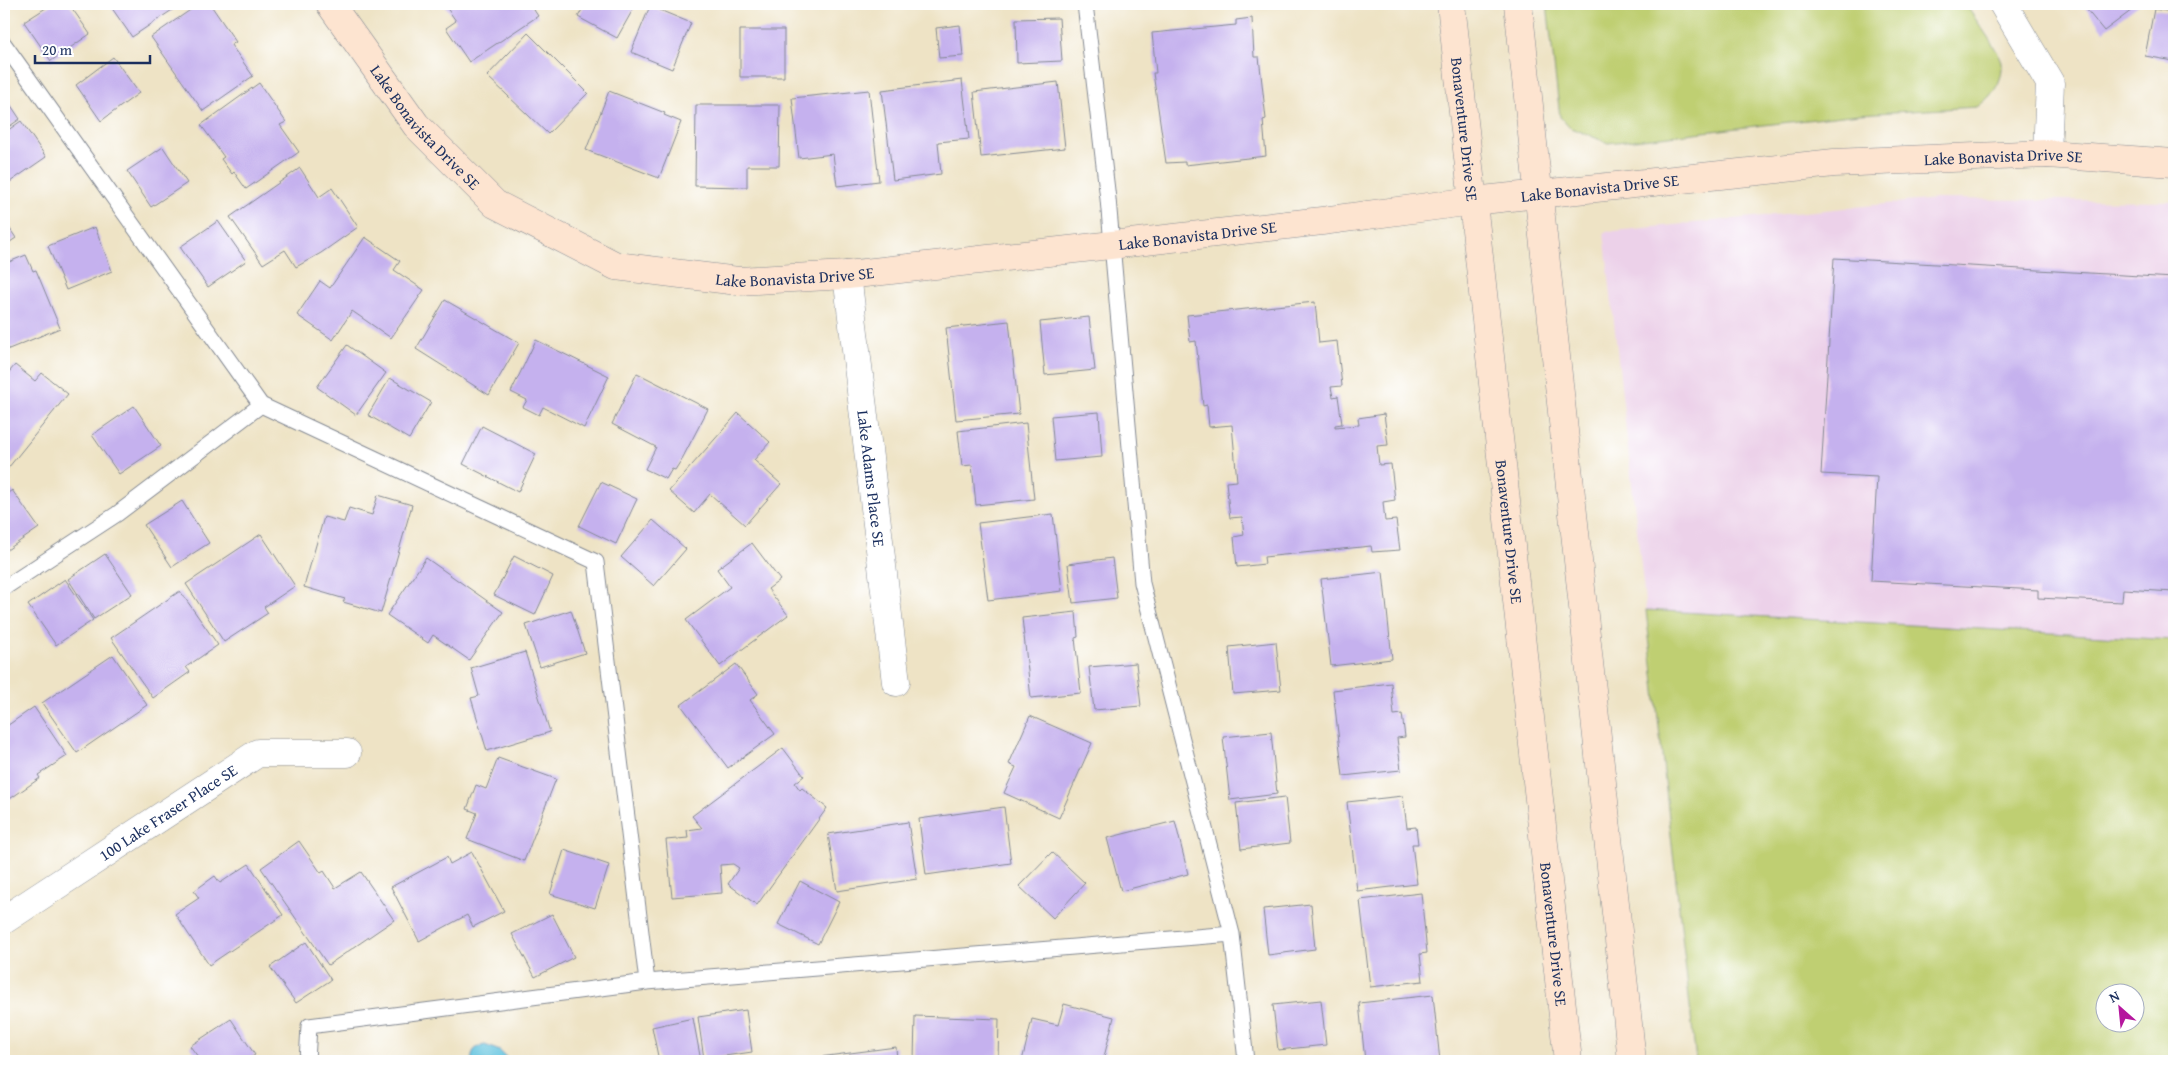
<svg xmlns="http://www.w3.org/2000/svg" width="2178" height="1065" font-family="'Gentium Book Plus',serif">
	<rect width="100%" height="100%" fill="#fff"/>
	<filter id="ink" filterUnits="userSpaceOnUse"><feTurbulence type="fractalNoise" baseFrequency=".02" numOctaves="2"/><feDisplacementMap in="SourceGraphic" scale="10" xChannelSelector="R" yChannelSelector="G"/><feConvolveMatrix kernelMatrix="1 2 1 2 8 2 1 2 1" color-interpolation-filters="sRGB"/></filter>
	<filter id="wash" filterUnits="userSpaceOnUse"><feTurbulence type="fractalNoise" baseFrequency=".0096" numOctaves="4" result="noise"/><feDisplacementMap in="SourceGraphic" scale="20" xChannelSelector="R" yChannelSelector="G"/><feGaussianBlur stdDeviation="1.12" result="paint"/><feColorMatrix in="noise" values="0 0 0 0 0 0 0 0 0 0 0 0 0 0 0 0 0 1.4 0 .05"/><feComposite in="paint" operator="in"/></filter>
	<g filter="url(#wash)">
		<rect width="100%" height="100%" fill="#eee3c5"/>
		<path fill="#ecd1e9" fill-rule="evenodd" d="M1936 199 2174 201V1061H1696L1604 232ZM2106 992H2136V1022H2106Z"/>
		<path fill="#bfcf72" stroke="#6d7f68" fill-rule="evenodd" d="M1547 4H1965C1972 14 2001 54 2002 63 2003 83 1992 96 1977 107L1859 114 1608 143 1569 127 1560 117Z
			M1646 610 2174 640V1061H1696ZM2106 992H2136V1022H2106Z"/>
		<path fill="#5fc2de" stroke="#3d789e" d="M485 1045 500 1051 510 1061H472C471 1051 475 1047 485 1045Z"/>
		<g id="blocks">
			<path fill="#c5b1ee" d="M52 4H69L90 34 51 61 24 22Z
				M109 4H181L132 37Z
				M199 4H210L236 42 231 45 253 76 203 111 151 37Z
				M444 4H530L538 16 469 62 446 28 456 21Z
				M585 4H636L617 38 578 17Z
				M2082 4H2140L2104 31Z
				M650 6 691 23 672 69 631 52Z
				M2173 8 2174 61 2145 56 2154 9 2173 12Z
				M1059 18 1062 61 1017 63 1016 19Z
				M1252 18 1254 57H1259L1266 119 1263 120 1266 156 1185 165V162L1166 163 1153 73H1156L1152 33 1236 25V20Z
				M960 25 963 56 939 58 936 28Z
				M740 30H784V77H740Z
				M528 33 588 93 548 134 487 76Z
				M113 57 139 93 101 121 76 85Z
				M962 80 969 139 938 142 941 174 893 180 882 90Z
				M1058 82 1065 148 981 157 974 92Z
				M259 83 286 122 280 125 299 152 246 189 234 172 232 174 221 159 224 157 201 125Z
				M869 90 879 181 837 186 833 154 799 158 792 98Z
				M609 91 665 113 664 115 681 122 659 178 586 150Z
				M4 95 20 119 4 130Z
				M696 105H780L779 166H747V187L695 186Z
				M21 121 46 157 7 184 4 179V133Z
				M163 147 187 183 151 207 127 171Z
				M300 168 319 197 332 188 358 227 321 253 296 267 285 250 263 264 230 217Z
				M4 220 16 238 4 246Z
				M218 221 246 261 208 287 180 247Z
				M95 227 112 271 66 290 48 246Z
				M365 237 400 261 394 270 424 290 391 338 352 311 333 340 297 315 320 281 330 288Z
				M26 255 33 271 36 270 60 328 4 351V264Z
				M1834 258 2174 278V592L2123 589 2122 602 2038 598V590L1871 581 1877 477 1821 474Z
				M445 300 519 343 489 395 416 349Z
				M1315 302 1319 343 1337 341 1342 386 1331 387 1333 397 1338 396 1342 424 1335 425V427L1359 425 1358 418 1384 414 1388 445 1377 446 1379 465 1391 464 1395 500 1383 502 1385 521 1396 520 1400 550 1372 552 1371 546 1264 557 1265 564 1237 567 1234 537 1244 535 1242 517 1230 518 1226 482 1237 481 1232 425 1209 427 1207 405 1203 406 1196 341 1190 342 1187 315Z
				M1089 317 1095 370 1045 375 1040 322Z
				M1009 321 1019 414 956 420 946 328Z
				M536 340 609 376 584 428 543 407 539 415 523 407 527 400 511 392Z
				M347 345 386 373 356 415 317 387Z
				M15 365 35 381 42 373 68 394 4 473V378Z
				M637 373 708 409 682 459 675 470 672 469 666 479 645 469 656 447 612 424Z
				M390 378 431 402 409 439 368 415Z
				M134 406 161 446 119 474 92 435Z
				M1099 412 1102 457 1055 461 1051 416Z
				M738 413 770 442 754 460 781 484 745 525 710 494 694 513 669 491Z
				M1026 423 1034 499 976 505 972 465 962 466 958 431Z
				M482 426 536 454 518 492 463 464Z
				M601 482 637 499 616 544 579 526Z
				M12 490 39 528 4 552V496Z
				M378 495 412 505 381 613 343 602 345 599 304 587 324 517 344 522 349 508 372 515Z
				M182 501 209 543 172 567 144 525Z
				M1053 514 1062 591 988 600 978 523Z
				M653 520 686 549 654 586 621 557Z
				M261 534 295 586 264 607 268 613 224 642 186 584Z
				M752 543 780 580 768 589 788 615 720 666 686 620 730 587 717 569Z
				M105 554 132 594 94 619 68 579Z
				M514 556 553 576 535 615 494 595Z
				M426 558 503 612 469 660 433 635 428 643 387 615Z
				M1112 558 1117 598 1073 603 1068 564Z
				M1383 572 1392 659 1331 666 1321 579Z
				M65 579 93 620 56 645 28 605Z
				M180 591 218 645 186 667 190 672 153 698 111 638Z
				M571 610 585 653 540 667 526 625Z
				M1076 612 1078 637 1075 638 1081 693 1031 698 1022 618Z
				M1276 642 1281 690 1233 694 1229 647Z
				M525 652 550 732 487 751 471 698 479 696 471 668Z
				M113 655 147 705 77 753 42 703Z
				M1136 663 1141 706 1094 710 1089 667Z
				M736 664 758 694 750 700 775 734 728 768 681 705Z
				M1391 683 1394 715 1402 714 1405 737 1397 738 1401 770 1343 776 1333 690Z
				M34 707 67 756 38 775 40 778 4 803V728Z
				M1030 716 1092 743 1059 818 1004 793 1016 767 1009 764Z
				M1271 732 1277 794 1230 800 1223 737Z
				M783 748 804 776 795 783 800 790 802 788 827 808 757 905 728 884 739 868 733 864 720 865 722 893 672 897 666 840 688 838 687 830 702 828 692 816Z
				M498 758 556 779 524 861 467 839 477 813 467 809 476 785 486 789Z
				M1403 796 1407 828 1416 827 1418 844H1412L1417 884 1357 891 1347 802Z
				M1285 797 1290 843 1241 849 1236 803Z
				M1004 807 1011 863 926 875 919 819Z
				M1175 821 1188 874 1121 891 1107 838Z
				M908 822 917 879 837 891 828 834Z
				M299 841 321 873 324 871 335 888 361 872 394 920 328 965 261 868Z
				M564 850 609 865 595 908 550 894Z
				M472 852 504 911 473 927 467 915 419 941 391 887 447 857 450 864Z
				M1052 852 1085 883 1053 918 1019 886Z
				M249 864 283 915 209 965 175 914 199 898 194 891 215 876 220 883Z
				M800 881 839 902 818 944 778 924Z
				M1421 893 1427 953 1420 954 1423 981 1370 987 1360 900Z
				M1311 904 1315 949 1268 955 1263 909Z
				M552 914 574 957 535 977 512 934Z
				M306 942 331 980 296 1003 270 967Z
				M1433 995 1440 1061H1365L1359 1003Z
				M1321 1000 1326 1045 1278 1050 1273 1005Z
				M1064 1004 1114 1017 1103 1061H1022L1032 1019 1058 1025Z
				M746 1010 752 1052 704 1059 698 1017Z
				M915 1016 999 1019 998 1061H914Z
				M693 1018 701 1061H659L652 1027Z
				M231 1019 255 1055 246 1061H201L190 1046Z
				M896 1047 897 1061H813L812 1058Z"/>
		</g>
	</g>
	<g filter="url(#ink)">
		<use href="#blocks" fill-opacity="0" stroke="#848992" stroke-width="1"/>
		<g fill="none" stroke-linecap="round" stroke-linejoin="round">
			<defs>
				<path id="lane" d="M1085 4 1108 199 1142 583 1232 934 1246 1061
					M4 44 261 405 596 562 647 982
					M4 588 117 514 261 405
					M307 1061 309 1026 647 982 1232 934"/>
				<g id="street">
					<path d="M2003 4 2050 83 2047 154"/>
					<path id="s1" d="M847 275 896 682"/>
					<path id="s2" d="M4 920 258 753H347"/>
				</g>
				<g id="secondary">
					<path id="s3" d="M330 4 416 125 495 204 616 266 738 281 847 275 1322 221 1473 201 1834 163 2047 154 2174 163"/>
					<path id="s4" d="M1451 4 1568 1061"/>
					<path d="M1518 4 1632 1061"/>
				</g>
			</defs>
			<use href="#lane" stroke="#848992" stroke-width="17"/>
			<use href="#street" stroke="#848992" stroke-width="29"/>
			<use href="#secondary" stroke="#848992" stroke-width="29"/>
			<use href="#lane" stroke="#fff" stroke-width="15"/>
			<use href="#street" stroke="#fff" stroke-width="28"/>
			<use href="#secondary" stroke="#fde4d0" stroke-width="28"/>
		</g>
	</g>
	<g text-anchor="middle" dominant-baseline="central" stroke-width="4" stroke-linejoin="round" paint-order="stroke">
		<g font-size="16" fill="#1b2f5e" stroke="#fff">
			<text stroke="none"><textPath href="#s3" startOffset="156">Lake Bonavista Drive SE</textPath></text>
			<text stroke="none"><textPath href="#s4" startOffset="126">Bonaventure Drive SE</textPath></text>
			<text stroke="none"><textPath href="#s3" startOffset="1791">Lake Bonavista Drive SE</textPath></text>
			<text stroke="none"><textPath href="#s3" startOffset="1386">Lake Bonavista Drive SE</textPath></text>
			<text stroke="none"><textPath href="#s3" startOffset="981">Lake Bonavista Drive SE</textPath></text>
			<text stroke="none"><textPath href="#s3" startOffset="576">Lake Bonavista Drive SE</textPath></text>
			<text stroke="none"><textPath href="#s1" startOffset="205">Lake Adams Place SE</textPath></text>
			<text stroke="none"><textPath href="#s4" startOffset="531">Bonaventure Drive SE</textPath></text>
			<text stroke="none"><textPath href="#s2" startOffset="196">100 Lake Fraser Place SE</textPath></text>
			<text stroke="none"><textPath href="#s4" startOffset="936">Bonaventure Drive SE</textPath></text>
		</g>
	</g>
	<rect width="2178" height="1065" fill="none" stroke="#fff" stroke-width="20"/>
	<g transform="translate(2120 1008) rotate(333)"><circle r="24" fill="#ffffff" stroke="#a4acbf"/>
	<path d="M0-4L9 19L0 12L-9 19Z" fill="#b5179e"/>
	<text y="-8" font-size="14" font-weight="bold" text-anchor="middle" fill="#1b2f5e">N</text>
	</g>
	<path d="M35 55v8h115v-8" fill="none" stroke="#1b2f5e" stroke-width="2.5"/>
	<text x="42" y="55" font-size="15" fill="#1b2f5e" stroke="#ffffff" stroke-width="4" paint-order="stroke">20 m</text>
</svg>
